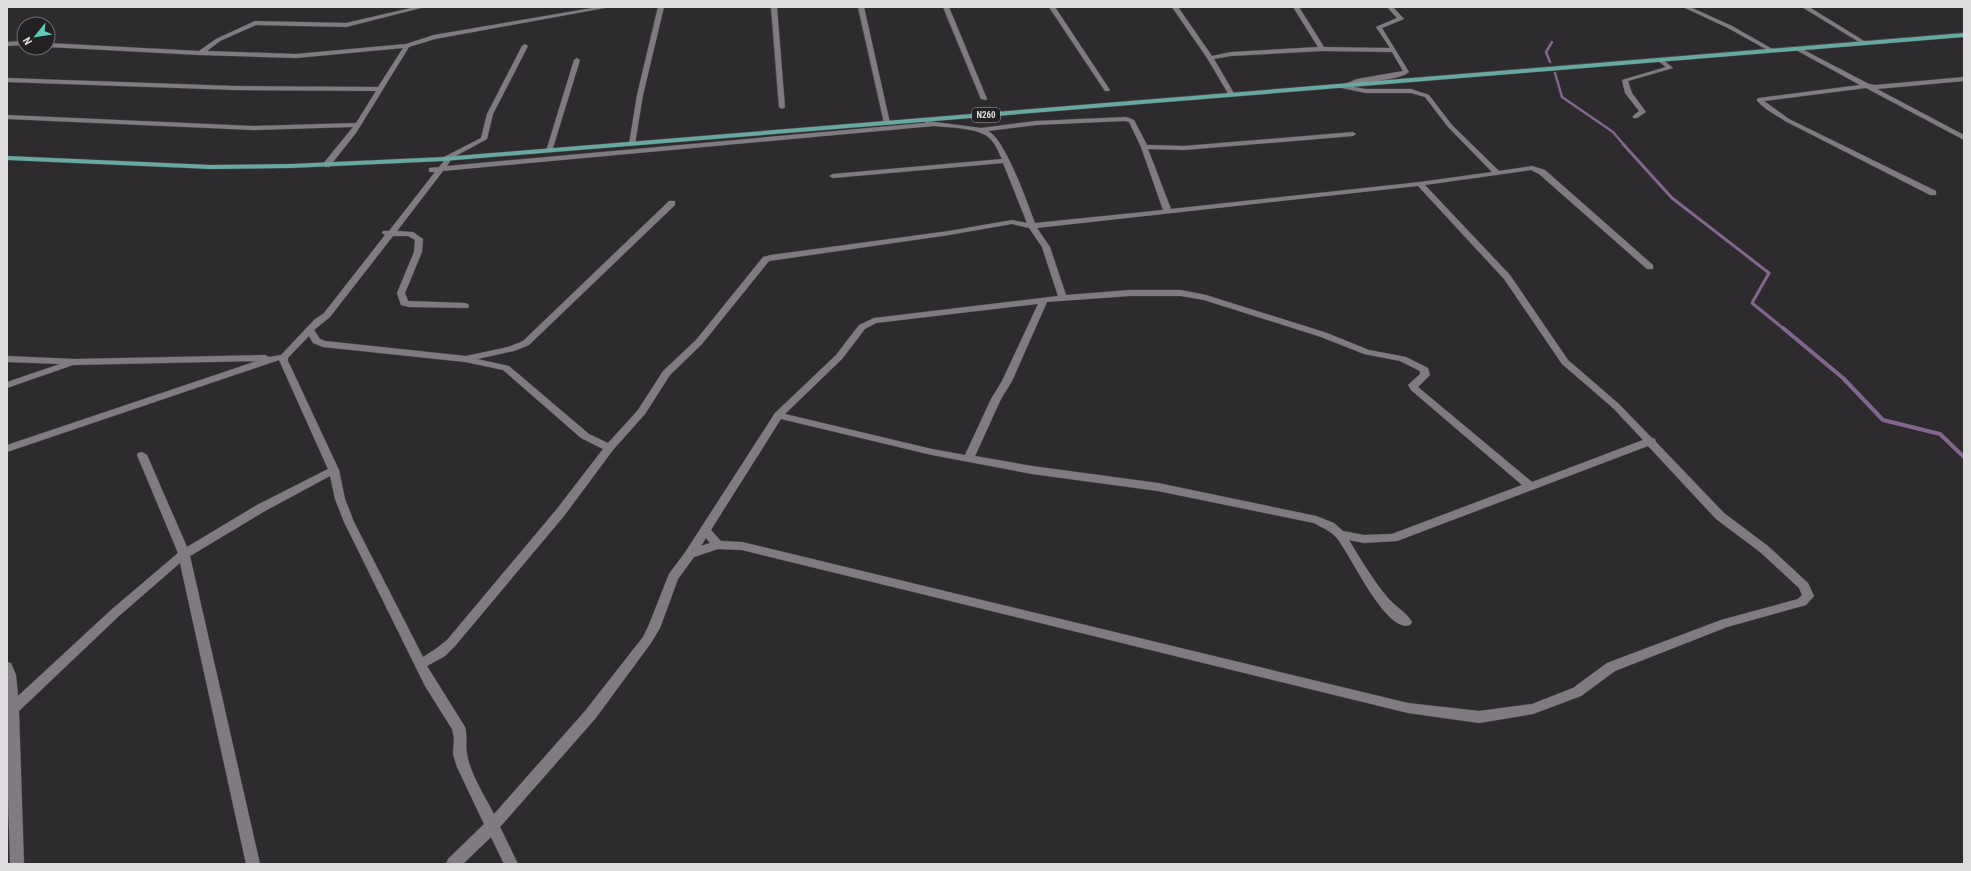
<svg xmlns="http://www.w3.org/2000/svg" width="1971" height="871" font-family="'Roboto Condensed',sans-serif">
	<rect width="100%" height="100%" fill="#2e2b2f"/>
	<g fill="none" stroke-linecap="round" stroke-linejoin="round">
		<path stroke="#82668e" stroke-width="2.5" d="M1550 62 1546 52 1552 42
			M1555 73 1562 97 1613 132 1624 145"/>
		<path stroke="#82668e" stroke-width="3" d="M1623 144 1672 198 1769 273 1752 303 1784 329"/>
		<path stroke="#82668e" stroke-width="4" d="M1783 328 1843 378 1883 420 1940 434 1964 457"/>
		<defs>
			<path id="minor" d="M415 7H425L346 27 256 25 220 41 207 51 296 54 406 44 434 35 598 7H610L435 39 409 47 356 133 329 167H326L322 165 353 127 253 130 7 119V115L253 126 356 123 376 91 235 90 7 82V78L235 86 378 87 403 48 296 58 200 55 48 47V43L199 51 216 39 255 21 346 23Z
				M658 7H664L643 95 635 144 632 146 629 144 637 95Z
				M771 7H777L785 107 782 109 779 107Z
				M858 7H864L890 123 889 124 884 123Z
				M943 7H949L987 99 986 100 981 99Z
				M1049 7H1055L1110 90 1109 91H1105Z
				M1172 7H1178L1212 56 1231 52 1318 47 1293 7H1299L1324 47 1390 48 1376 27 1397 18 1387 7H1393L1404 19 1382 28 1409 72C1398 81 1364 81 1348 86L1366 89H1411L1429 95 1452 125 1499 171 1532 166 1545 170 1653 265V269H1647L1539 174 1531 170 1425 185 1510 275 1568 360 1619 404 1652 438 1655 439 1656 442 1724 513 1768 546 1808 583 1814 596 1806 605 1727 627 1615 671 1581 696 1533 714 1479 723 1408 713 742 550 718 549 694 557 678 579 660 628 651 643 595 719 500 827 518 864H504L491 837 463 864H446L448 859 484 824 457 767 453 754 454 738 452 729 425 686 344 522 335 499 330 476 265 511 190 556 260 864H246L180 563 119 616 19 711 24 864H10L7 764V662L11 663 16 675 18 696 111 610 178 553 137 455 138 453 142 452 147 455 187 547 257 505 328 469 279 360 7 452V445L257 361 73 365 7 388V382L60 364 7 362V356L75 359 265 355 269 357 281 355 314 320 324 313 385 235 382 233 383 231H389L435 172H429V168L439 167 444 161 440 159 442 158 481 138 487 114 522 46 525 44 528 46 493 114 487 139 452 158 447 166 924 123 927 121 981 128 1036 121 1126 117 1134 120 1147 145 1184 146 1353 132 1356 134 1353 136 1184 150 1148 149 1171 209 1420 182 1492 172 1448 127 1425 97 1411 93H1366L1337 87 1357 79 1403 71 1392 52 1322 51 1231 56 1214 59 1235 95 1232 97 1229 95 1207 58ZM1125 121 1129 122 1141 147 1163 210 1035 223C1027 203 1006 140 988 131L1036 125ZM934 126C951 128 983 127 993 142 997 147 999 154 1002 159L833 174 829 176 833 178 1003 163 1027 223 1012 220 949 231 771 255 763 257 696 340 663 371 638 410 608 443 589 434 509 366 477 359 514 351 529 345 675 205V201H669L523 341 508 347 466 356 325 341 320 339 314 330 330 317 393 236H408L415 240 414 252 397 293 401 305 409 307 468 308 469 306 468 304 465 303 408 301 405 293 422 252 423 239 413 232 397 231 443 171ZM1418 186 1504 279 1562 364 1613 408 1643 440 1532 482 1418 387 1430 375 1428 368 1406 357 1369 350 1327 333 1206 295 1181 290H1130L1066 295 1050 247 1037 228ZM1012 224 1029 228 1042 247 1058 296 874 318 859 325 836 355 775 413 686 551 669 574 648 627 643 637 585 711 494 814C485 797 470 773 467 754 465 744 468 739 465 727L427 666 445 656 455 646 564 516 613 450 645 414 670 375 702 344 769 261 949 235ZM1130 296H1181L1204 300 1321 337 1364 354 1400 361 1420 371V374L1408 385 1411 390 1522 485 1392 534 1364 535 1343 531 1334 523 1316 516 1158 483 1032 466 975 456 1001 399 1012 381 1047 302ZM1038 304 1002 381 991 399 965 455 932 449 785 414 842 359 865 329 876 323ZM309 336 313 343 323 347 465 362 503 370 581 438 603 449 556 510 447 640 437 648 423 657 354 522 345 499 339 470 288 361V358ZM781 419 932 455 1032 474 1158 491 1314 523C1321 527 1329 530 1335 536 1349 550 1385 634 1410 625L1412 622C1407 613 1395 606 1388 598 1373 580 1361 560 1349 540L1364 543 1397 541 1648 446 1716 519 1760 552 1799 588 1802 595 1798 599 1721 620 1607 663 1573 688 1532 704 1479 711 1408 703 742 542 721 541 711 530ZM706 538 710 543 701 546Z
				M1683 7H1690L1732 26 1776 51 1771 52 1728 28Z
				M1802 7H1809L1869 44 1864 45Z
				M24 41V45L7 46V42Z
				M1798 47 1869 84 1876 85 1964 77V81L1877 89 1964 135V140L1866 88 1764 101 1789 119 1936 191V195H1930L1785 121 1766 109 1757 101V99L1759 98 1860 85 1796 50 1795 49Z
				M577 58 580 60 552 151 547 152 546 151 574 60Z
				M1658 59H1662L1673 68 1628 81 1632 93 1646 112 1637 118H1633V116L1639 111 1625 93 1622 80 1666 67 1658 61Z"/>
			<path id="major" d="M1964 33V37L444 161 291 168 211 169 7 160V156L211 165 291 164 444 157Z"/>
		</defs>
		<use href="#minor" stroke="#4a474b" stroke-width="1"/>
		<use href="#major" stroke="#4a474b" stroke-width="1"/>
		<use href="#minor" fill="#7f7b81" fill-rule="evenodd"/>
		<use href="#major" fill="#65aaa1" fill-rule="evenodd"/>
	</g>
	<g text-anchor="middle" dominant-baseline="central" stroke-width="3" stroke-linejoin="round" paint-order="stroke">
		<rect fill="#242125" stroke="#a6a4a7" stroke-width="1" x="972" y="108" width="28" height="14" rx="3"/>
		<g font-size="9" font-weight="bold" fill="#dedcdf">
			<text x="986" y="115">N260</text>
		</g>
	</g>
	<rect width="1971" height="871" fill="none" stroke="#dedcdf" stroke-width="16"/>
	<g transform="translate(36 36) rotate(240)"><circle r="19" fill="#242125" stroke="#6e6c6f"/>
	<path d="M0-3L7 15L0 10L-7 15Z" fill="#5cceba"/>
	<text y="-6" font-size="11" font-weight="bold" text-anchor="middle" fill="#dedcdf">N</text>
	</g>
</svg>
